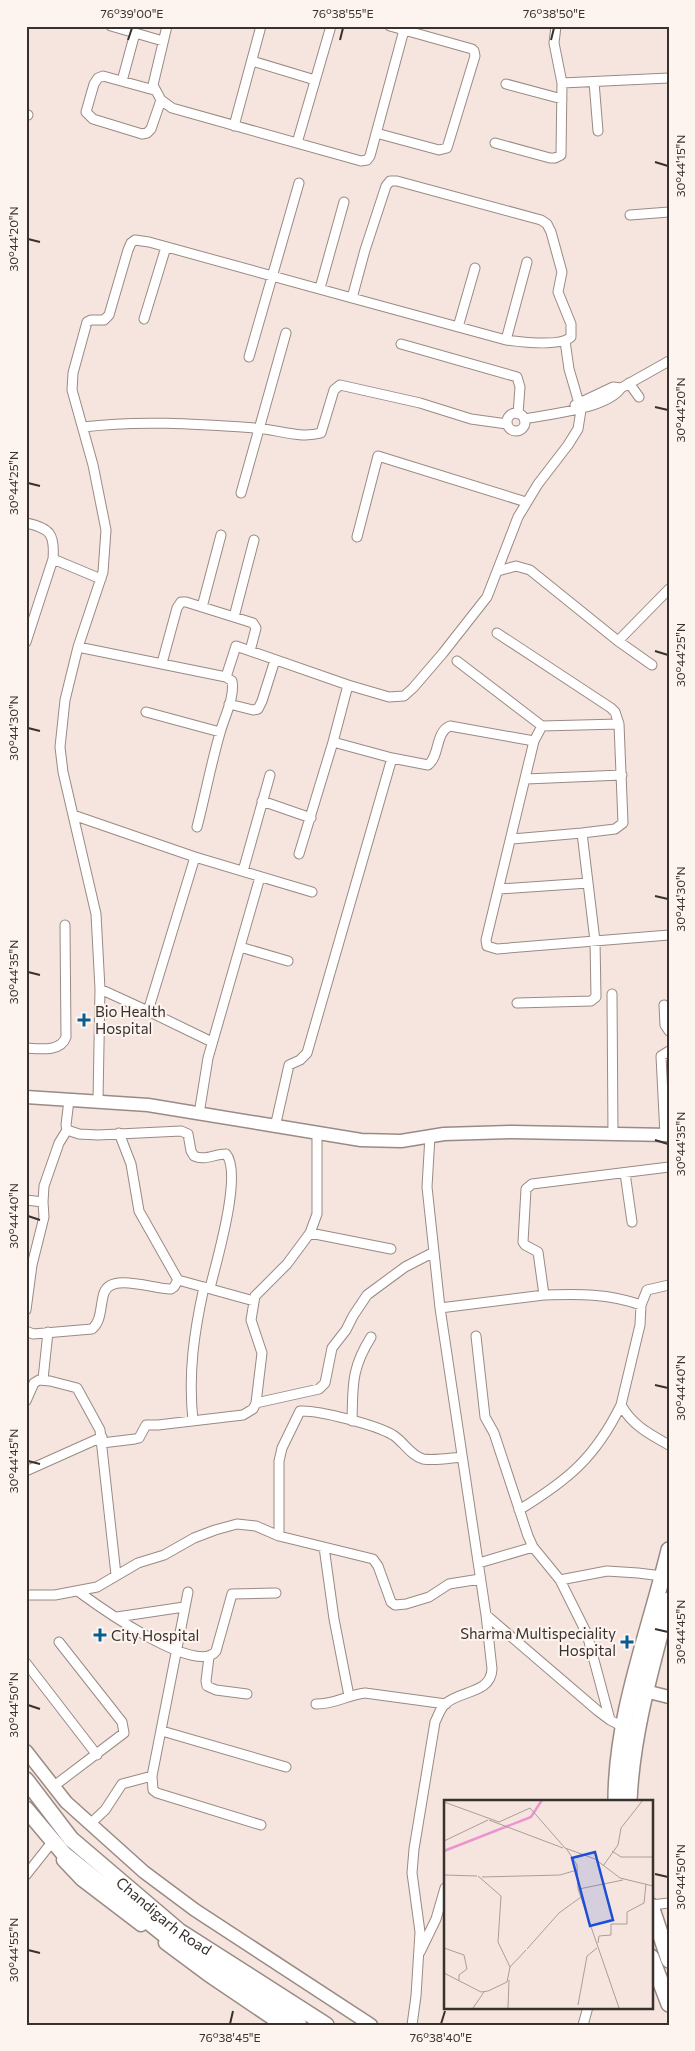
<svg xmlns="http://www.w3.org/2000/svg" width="695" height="2051" font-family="Commissioner,sans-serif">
	<rect width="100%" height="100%" fill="#f6e5de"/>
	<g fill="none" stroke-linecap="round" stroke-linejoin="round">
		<defs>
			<path id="street" d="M111 26 163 41
				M167 26 153 85 161 100 172 108 361 161 367 160 370 156 404 30
				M556 26 554 43 562 83 669 78
				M252 61 315 80
				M122 81 135 33
				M594 82 598 131
				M506 84 562 99
				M154 90 103 76 98 78 94 84 86 112 93 119 142 134 147 133 151 129 161 100
				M26 114 28 115
				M234 126 261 26
				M376 133 439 150 447 148 475 56 474 51 472 49 390 26
				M297 143 331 26
				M495 143 550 158H555L561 155 562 83
				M390 181H397L541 220 547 224 551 232 562 272 558 292 571 324V337C560 347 521 342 506 340L352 298 365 250 386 186Z
				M630 215 669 212
				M320 288 344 202
				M144 319 166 247
				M458 327 475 268
				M506 340 527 262
				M401 344 517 377 520 387 518 414
				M249 357 299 183
				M629 383 639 397
				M575 405 613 387 621 388
				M507 422a9 9 0 1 1 18 0a9 9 0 1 1-18 0Z
				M524 419C549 414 607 409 621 388L669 361
				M83 427C140 420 196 424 254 428 277 429 298 439 321 433L334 390 340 385 420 403 471 419 507 424
				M241 493 286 333
				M26 523C50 528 55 534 53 559L101 579
				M357 537 378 456 526 502
				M498 571 516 566 530 570 618 641 652 665
				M202 607 221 535
				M234 617 254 540
				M497 633 611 708 615 712 619 724
				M618 641 669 589
				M26 642 53 559
				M78 647 226 677 232 681C235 698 224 717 220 733 211 764 205 796 197 827
				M457 661 542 726
				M162 663 177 608 181 602H186L253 623 256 628 250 651
				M226 677 236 646 348 685
				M229 704 253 710 258 709 262 701 275 660
				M146 712 220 732
				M333 742 348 685 389 697 404 696 413 688 443 653 487 597 518 517 538 484 568 445 578 429 581 410 569 369 565 341
				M392 758 428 765C440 756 435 732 450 726L534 741
				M526 779 622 775
				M262 801 311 818
				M73 815 195 857 312 892
				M512 839 582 833
				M243 871 270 775
				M499 889 588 883
				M240 947 288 961
				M100 989 148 1011 195 857
				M612 994 613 1134
				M517 1003 591 1001 596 997 595 941 582 833 615 829 623 823 619 724 542 726 534 741 486 940 487 946 497 949 669 935
				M664 1005 665 1025 669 1031
				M148 1011 212 1042
				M26 1048C40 1049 61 1052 66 1037L65 925
				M69 1100 66 1125 67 1130 79 1134 98 1135 181 1131 188 1134 191 1151 194 1156C205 1161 214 1154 226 1154 243 1173 216 1263 210 1288
				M98 1101 100 989 96 914 63 772 60 747 65 700 78 647 103 572 106 530 93 465 72 390 73 373 87 322 91 320H104L109 315 128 250 131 243 135 240 149 242 352 298
				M199 1114 208 1058 260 877
				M275 1127 289 1065 300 1060 307 1053 392 758 333 742 299 854
				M119 1133 131 1164 139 1211 178 1280 254 1301
				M665 1135 661 1056 669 1051
				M625 1173 632 1222
				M26 1200 43 1202
				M310 1233 317 1214V1134
				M641 1305C608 1293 578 1294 544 1295L538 1252 525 1245 523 1242 526 1189 532 1184 669 1167
				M440 1308 544 1295
				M26 1310 32 1265 44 1217 43 1202 44 1186 59 1143 67 1130
				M26 1331 33 1334 92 1329C102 1321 100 1305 104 1293 111 1272 156 1290 171 1289L174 1287 178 1280
				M476 1336 485 1417 494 1433 528 1536 533 1547 560 1580 587 1634 610 1720
				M43 1379 48 1332
				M26 1401 34 1383 39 1380 50 1381 77 1388 100 1430 116 1575
				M256 1403 262 1353 251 1320 255 1296 287 1264 310 1233 391 1249
				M621 1405 640 1325 641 1305 647 1290 669 1285
				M193 1421C188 1373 194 1333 204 1287
				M352 1421C353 1385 351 1369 371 1337
				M102 1443 135 1439 139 1438 146 1425H158L243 1415 253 1409 256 1403 319 1389 325 1383 332 1348 346 1330 353 1316 367 1295 405 1267 434 1252
				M26 1471 102 1437
				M519 1510C568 1480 595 1458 621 1405 632 1425 649 1434 669 1445
				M279 1536V1461L282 1448 300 1411C319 1410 376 1425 393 1435 404 1442 410 1455 423 1459 435 1461 450 1458 462 1457
				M324 1547 334 1619 349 1696
				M479 1563 533 1547
				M560 1580 607 1571 638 1573 662 1576
				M79 1592C98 1606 197 1677 216 1651L232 1594 276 1593
				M188 1592 152 1776 153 1790 157 1793 261 1825
				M26 1595H55L97 1587 138 1563 164 1555 194 1538 215 1530 237 1524 256 1526 279 1536 373 1559 378 1566 391 1602 395 1605 406 1604 429 1597 449 1584 480 1579
				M486 1615 598 1711 610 1720 627 1729
				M117 1617 184 1607
				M209 1657 206 1681 207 1686 216 1690 247 1694
				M26 1663 97 1755
				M316 1704C337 1704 346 1695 365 1693L446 1704
				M162 1731 286 1767
				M54 1786 124 1733 122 1722 59 1642
				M90 1824 105 1810 122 1784 152 1776
				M26 1875 49 1846
				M651 1905 669 1903
				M420 1952 436 1919 445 1888
				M412 2025 416 1996 420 1932 412 1873 414 1849 435 1722C438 1716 440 1709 445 1704 460 1690 491 1694 492 1669L486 1615 440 1308 427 1187 430 1136
				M583 2025 588 2007"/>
			<path id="secondary" d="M26 1097 148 1105 361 1140 401 1141 444 1134 512 1132 669 1135
				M637 1689 669 1697
				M26 1751 66 1802 144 1872 195 1910 371 2025
				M63 1860 82 1880 141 1925
				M165 1943 208 1975 282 2025"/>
			<g id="highway">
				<path id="s1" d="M26 1780 71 1839 179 1931 326 2025"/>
				<path d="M616 1801C616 1715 649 1633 669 1550"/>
				<path d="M629 1801C632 1732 652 1666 669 1600"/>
				<path d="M26 1809 64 1854 166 1936 299 2025"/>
				<path d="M651 1906 669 1960"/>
				<path d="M651 1957 669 2004"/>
			</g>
		</defs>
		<use href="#street" stroke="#9a8a84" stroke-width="11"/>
		<use href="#secondary" stroke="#9a8a84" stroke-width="15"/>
		<use href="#highway" stroke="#9a8a84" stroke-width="18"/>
		<use href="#street" stroke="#fff" stroke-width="9"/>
		<use href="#secondary" stroke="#fff" stroke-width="12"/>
		<use href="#highway" stroke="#fff" stroke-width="15"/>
	</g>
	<path fill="none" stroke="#38312e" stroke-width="2" d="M128 40 132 28M340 40 343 28M551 40 554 28M655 162 668 166M28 239 40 242M655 407 668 410M28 483 40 486M655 651 668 655M28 728 40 731M655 896 668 899M28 972 40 975M655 1140 668 1144M28 1216 40 1220M655 1385 668 1388M28 1461 40 1464M655 1629 668 1632M28 1705 40 1709M655 1874 668 1877M28 1950 40 1953M230 2024 233 2011M441 2024 445 2011"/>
	<g fill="#065f90" stroke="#fef4ef" stroke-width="2">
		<path d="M81.5 1012.5h5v5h5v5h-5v5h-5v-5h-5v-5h5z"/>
		<path d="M97.5 1627.5h5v5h5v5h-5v5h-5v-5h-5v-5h5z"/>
		<path d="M624.5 1634.5h5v5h5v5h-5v5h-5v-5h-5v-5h5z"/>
	</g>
	<g text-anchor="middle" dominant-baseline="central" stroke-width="4" stroke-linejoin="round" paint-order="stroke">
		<g font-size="15" fill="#38312e" stroke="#fef4ef" text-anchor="start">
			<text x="95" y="1011">Bio Health<tspan x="95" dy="17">Hospital</tspan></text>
			<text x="616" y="1633" text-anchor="end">Sharma Multispeciality<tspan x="616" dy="17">Hospital</tspan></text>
			<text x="111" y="1635">City Hospital</text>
		</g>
		<g font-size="15" fill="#38312e" stroke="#fef4ef">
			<text stroke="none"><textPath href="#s1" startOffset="195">Chandigarh Road</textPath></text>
		</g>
	</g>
	<g transform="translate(444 1800)">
		<rect width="209" height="209" fill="#f6e5de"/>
		<path fill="none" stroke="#ec94cf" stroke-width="2.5" d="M0 51 87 17 98 0"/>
		<path fill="none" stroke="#aa9d98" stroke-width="1" d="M0 2 55 22 86 8 121 48 151 59 176 78 209 86M45 20 119 48M0 41 44 20M122 48 133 65 134 89 175 208M168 51 177 57H209M159 66 174 45 177 28 199 0M0 75 33 76M34 76 57 96 54 142 66 167M38 77 116 75 133 70M135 89 179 80M154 143 155 136 167 135V124H183V112L200 103 202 84M0 148 20 155 23 169 15 175V181M83 149 115 113 137 97M0 173 37 192 44 191 63 182 66 167 82 150M134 205 143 156 153 148M29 208 40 192M64 208 65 180"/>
		<path fill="#1d4ed8" fill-opacity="0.15" stroke="#1d4ed8" stroke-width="2.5" d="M151 52 169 120 146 126 128 58Z"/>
		<rect width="209" height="209" fill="none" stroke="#38312e" stroke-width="2.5"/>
	</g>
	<rect width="695" height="2051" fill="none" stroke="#fef4ef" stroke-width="55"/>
	<rect x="28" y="28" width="640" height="1996" fill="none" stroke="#38312e" stroke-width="2"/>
	<g font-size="12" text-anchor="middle" fill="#38312e">
		<text x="132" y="18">76°39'00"E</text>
		<text x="343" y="18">76°38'55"E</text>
		<text x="554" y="18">76°38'50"E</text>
		<text transform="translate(681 166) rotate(-90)" y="4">30°44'15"N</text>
		<text transform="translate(14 239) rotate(-90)" y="4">30°44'20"N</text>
		<text transform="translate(681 410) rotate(-90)" y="4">30°44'20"N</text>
		<text transform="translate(14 483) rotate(-90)" y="4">30°44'25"N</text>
		<text transform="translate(681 655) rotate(-90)" y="4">30°44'25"N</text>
		<text transform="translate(14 728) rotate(-90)" y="4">30°44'30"N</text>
		<text transform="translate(681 899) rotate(-90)" y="4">30°44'30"N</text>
		<text transform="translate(14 972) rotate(-90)" y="4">30°44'35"N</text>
		<text transform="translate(681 1144) rotate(-90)" y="4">30°44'35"N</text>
		<text transform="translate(14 1216) rotate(-90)" y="4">30°44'40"N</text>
		<text transform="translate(681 1388) rotate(-90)" y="4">30°44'40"N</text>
		<text transform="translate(14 1461) rotate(-90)" y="4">30°44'45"N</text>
		<text transform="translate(681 1632) rotate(-90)" y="4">30°44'45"N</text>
		<text transform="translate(14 1705) rotate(-90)" y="4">30°44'50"N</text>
		<text transform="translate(681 1877) rotate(-90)" y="4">30°44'50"N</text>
		<text transform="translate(14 1950) rotate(-90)" y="4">30°44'55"N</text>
		<text x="230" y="2042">76°38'45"E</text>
		<text x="441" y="2042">76°38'40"E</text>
	</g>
</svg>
